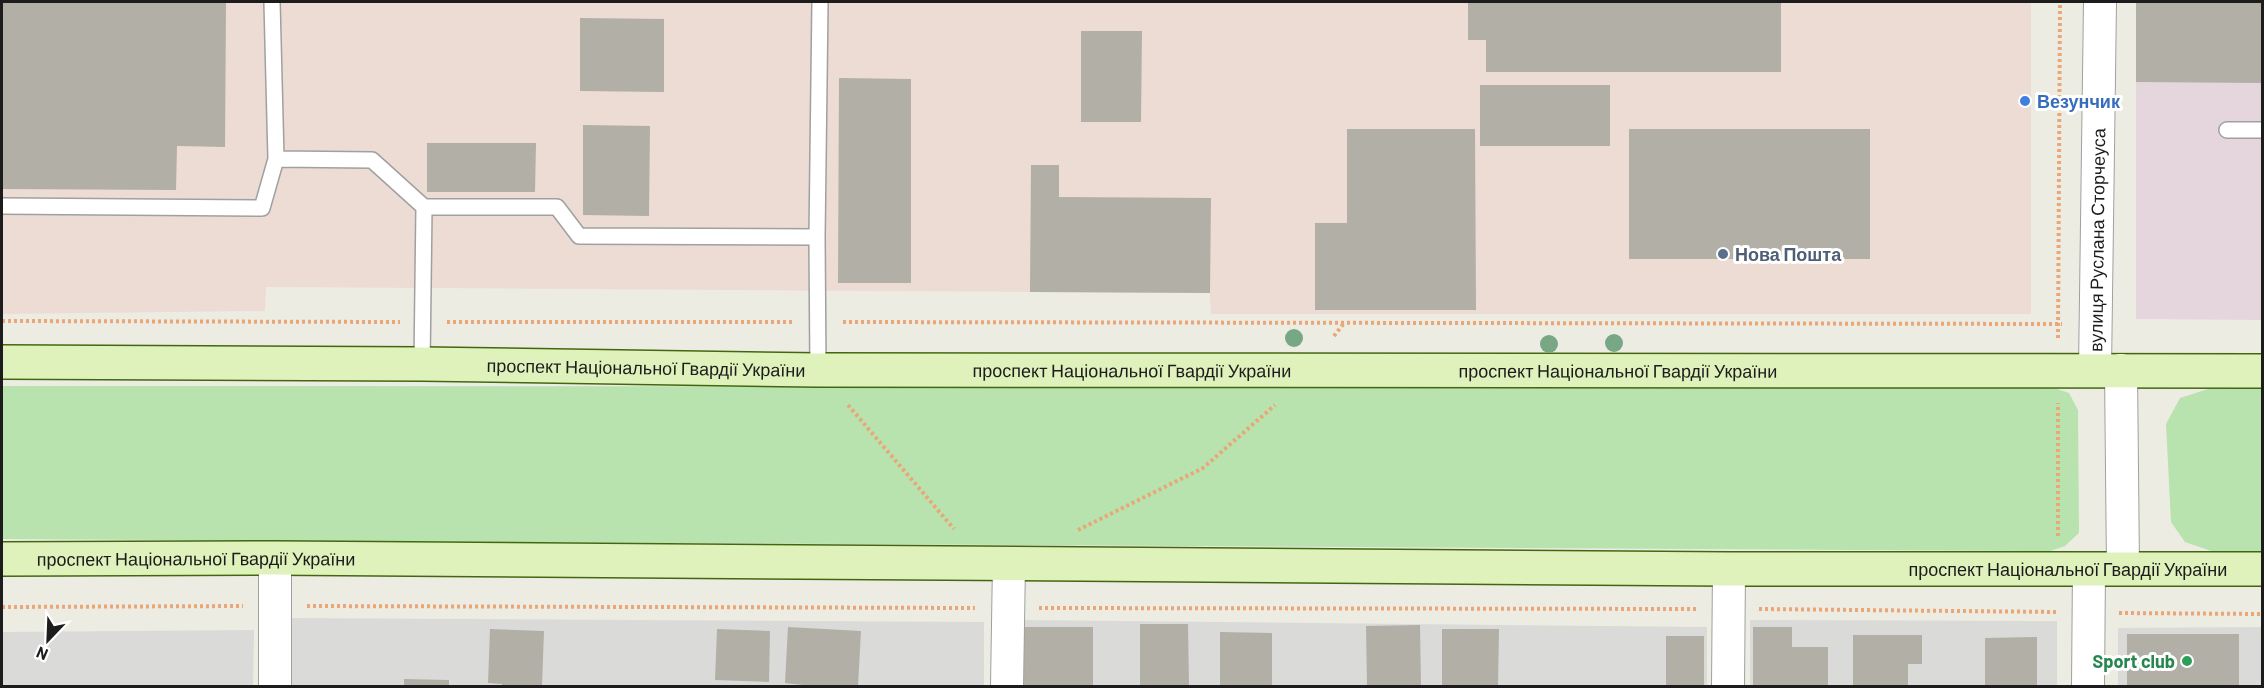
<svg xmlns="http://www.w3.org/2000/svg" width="2264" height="688" font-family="Barlow,sans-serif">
	<rect width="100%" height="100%" fill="#edece3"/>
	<path fill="#dadad9" d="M285 618 984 622V686H285Z
		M1021 620 1707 627V686H1020Z
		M1750 620 2057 621V686H1750Z
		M2262 627V686H2118V628Z
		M254 630 253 686H2V632Z"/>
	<path fill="#ecdcd4" d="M2 2H2031V314H1211L1210 293 266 287 265 311 2 314Z"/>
	<path fill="#e5d6de" d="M2136 2H2262V320L2136 319Z"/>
	<path fill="#b8e2ae" d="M2 386 2051 387 2069 393 2078 410 2079 533 2065 546 2050 551 2 539Z
		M2208 389H2262V553L2214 552 2185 542 2171 522 2166 424 2180 398Z"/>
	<path fill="#b2afa6" d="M2 2H226L225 147 177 146 176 190 2 189Z
		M1468 2H1781V72H1486V40H1468Z
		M2136 2H2262V83L2136 82Z
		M580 18 664 19V92L580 91Z
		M1081 31H1142L1141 122H1081Z
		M839 78 911 79V283H838Z
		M1480 85H1610V146H1480Z
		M583 125 650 126 649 216 583 215Z
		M1347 129H1475L1476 310H1315V223H1347Z
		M1629 129H1870V259H1629Z
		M427 143H536L535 192H427Z
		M1031 165H1059V197L1211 198 1210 293 1030 292Z
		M1140 624H1188L1189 686H1140Z
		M1420 625 1421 686H1367L1366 626Z
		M788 627 861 631 858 686H803V685L785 683Z
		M1024 627H1093V686H1024Z
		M1753 627H1792V647H1828V686H1753Z
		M490 629 544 631 542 686H502V684L488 683Z
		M717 629 770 631 769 682 715 680Z
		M1442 629H1499L1498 686H1442Z
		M1220 632 1272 633V686H1220Z
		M2127 634H2239V686H2127Z
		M1853 635H1922V664H1908V686H1853Z
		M1666 636H1704V686H1666Z
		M2037 637V686H1985V638Z
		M404 679 449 680V686H404Z"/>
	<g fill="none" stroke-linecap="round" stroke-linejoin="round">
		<defs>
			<path id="lane" d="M2227 130H2262
				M276 159 372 160 424 207 422 364
				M2 206 262 208 276 159 272 2
				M424 207H557L579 236 817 237 820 2
				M817 237 818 370"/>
			<g id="street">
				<path id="s1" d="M2095 370 2100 2"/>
				<path d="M2121 370 2123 569"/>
				<path d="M275 558V686"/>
				<path d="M1007 686 1009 563"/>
				<path d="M1728 686 1729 569"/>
				<path d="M2088 686 2089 569"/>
			</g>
			<g id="secondary">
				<path id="s2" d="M2 362 422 364 818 370 2262 371"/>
				<path id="s3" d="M2 559 275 558 1729 569H2262"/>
			</g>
		</defs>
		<use href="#lane" stroke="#a0a0a0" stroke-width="18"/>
		<use href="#street" stroke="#a0a0a0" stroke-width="34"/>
		<use href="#secondary" stroke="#436710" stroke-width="36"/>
		<path stroke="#eaa677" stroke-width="4" stroke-dasharray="3 3" stroke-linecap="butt" d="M2 321 400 322
			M447 322H793
			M843 322 2062 324
			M1334 336 1344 323
			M2058 338 2060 2
			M848 405 954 529
			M1078 530 1203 468 1275 405
			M2058 536V403
			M307 606 975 608
			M2 607 243 606
			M1039 608 1698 609
			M1759 609 2058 612
			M2119 613 2262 614"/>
		<use href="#lane" stroke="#fff" stroke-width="15"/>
		<use href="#street" stroke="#fff" stroke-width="32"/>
		<use href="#secondary" stroke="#dff2bc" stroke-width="33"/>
	</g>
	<g fill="#77a785">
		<circle cx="1294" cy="338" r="9"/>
		<circle cx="1614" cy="343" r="9"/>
		<circle cx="1549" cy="344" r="9"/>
	</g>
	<circle fill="#3f7fe0" stroke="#fff" stroke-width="2" cx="2025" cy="101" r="6"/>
	<circle fill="#5c6f8a" stroke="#fff" stroke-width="2" cx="1723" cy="254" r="6"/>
	<circle fill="#2e9e5b" stroke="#fff" stroke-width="2" cx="2187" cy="661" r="6"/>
	<g text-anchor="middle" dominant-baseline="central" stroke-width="6" stroke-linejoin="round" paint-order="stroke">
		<g font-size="18" font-weight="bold" fill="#366cbe" stroke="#fff" text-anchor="start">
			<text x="2037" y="101">Везунчик</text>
		</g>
		<g font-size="18" fill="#1c1c1c" stroke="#fff">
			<text stroke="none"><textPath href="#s1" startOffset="130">вулиця Руслана Сторчеуса</textPath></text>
			<text stroke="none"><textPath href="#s2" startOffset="644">проспект Національної Гвардії України</textPath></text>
			<text stroke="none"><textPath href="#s2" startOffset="1130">проспект Національної Гвардії України</textPath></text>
			<text stroke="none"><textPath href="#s2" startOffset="1616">проспект Національної Гвардії України</textPath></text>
			<text stroke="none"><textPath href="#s3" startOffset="194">проспект Національної Гвардії України</textPath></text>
			<text stroke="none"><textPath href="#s3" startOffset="2066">проспект Національної Гвардії України</textPath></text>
		</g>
		<g font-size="18" font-weight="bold" fill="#4e5e75" stroke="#fff" text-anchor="start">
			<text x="1735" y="254">Нова Пошта</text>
		</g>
		<g font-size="18" font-weight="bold" fill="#27864d" stroke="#fff" text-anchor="end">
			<text x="2175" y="661">Sport club</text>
		</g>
	</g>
	<rect width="2264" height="688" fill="none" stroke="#1c1c1c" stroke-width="6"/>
	<g transform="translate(48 640) rotate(203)" stroke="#ffffff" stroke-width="4.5" paint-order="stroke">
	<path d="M0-4.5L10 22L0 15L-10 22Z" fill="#1c1c1c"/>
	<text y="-9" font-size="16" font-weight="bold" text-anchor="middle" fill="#1c1c1c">N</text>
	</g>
</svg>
